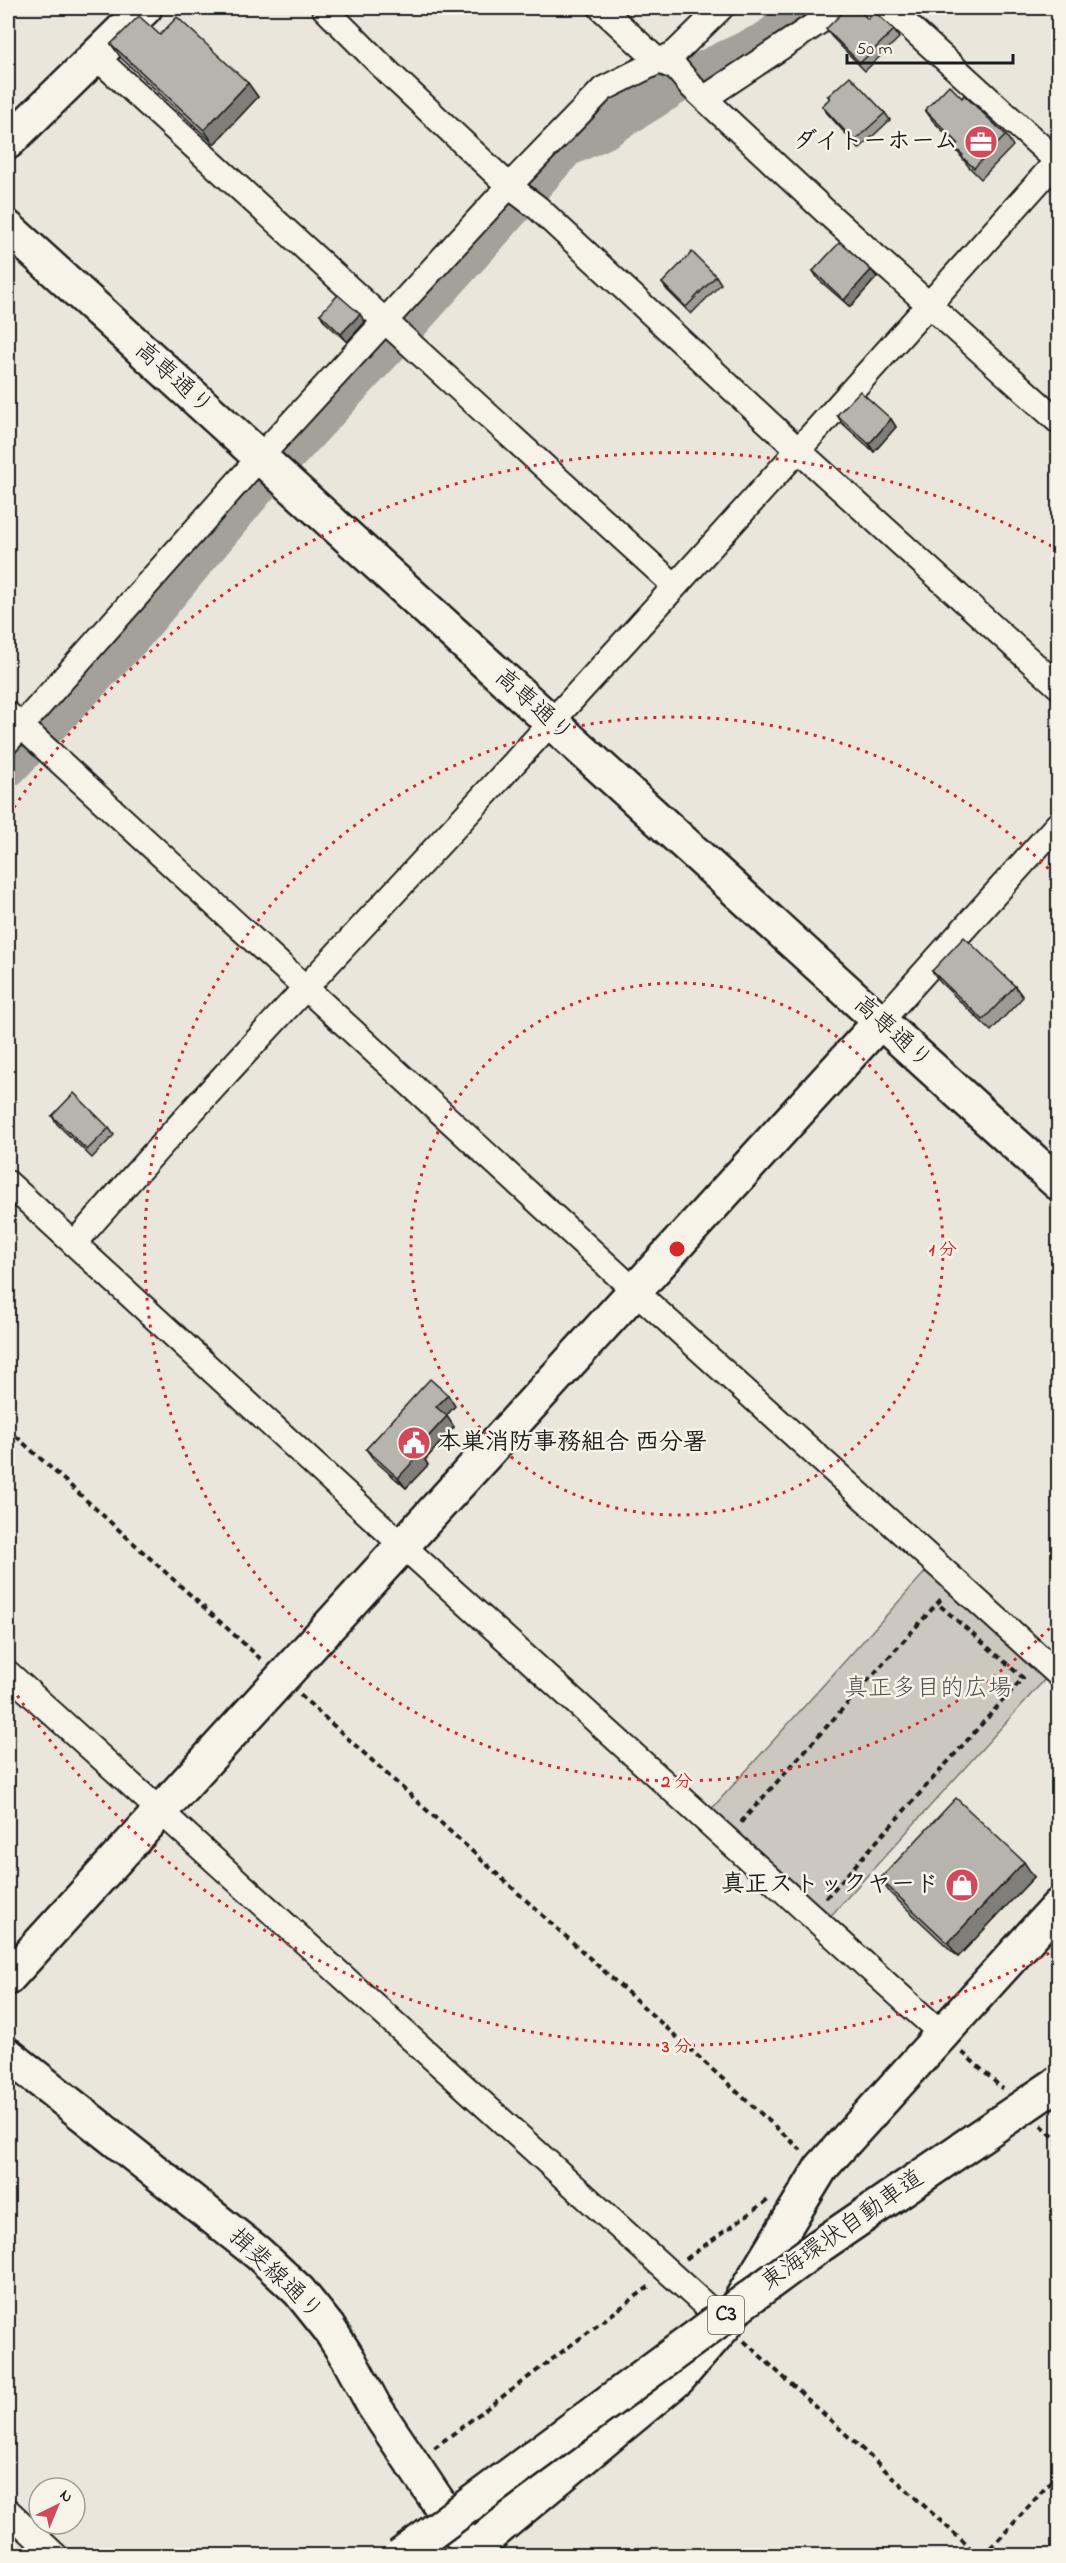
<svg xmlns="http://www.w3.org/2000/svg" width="1066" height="2563" font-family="'Indie Flower','Klee One',sans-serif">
	<rect width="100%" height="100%" fill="#eae6dc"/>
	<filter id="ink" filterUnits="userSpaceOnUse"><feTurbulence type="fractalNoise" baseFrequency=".0167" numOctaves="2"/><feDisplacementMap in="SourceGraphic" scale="12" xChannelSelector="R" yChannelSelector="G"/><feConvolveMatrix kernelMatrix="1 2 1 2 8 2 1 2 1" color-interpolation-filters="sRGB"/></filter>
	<g filter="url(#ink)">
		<path fill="#ccc8c0" stroke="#74726e" stroke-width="1.5" d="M927 1570 1047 1677 827 1920 707 1814Z"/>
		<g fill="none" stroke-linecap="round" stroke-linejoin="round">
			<path stroke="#a3a19a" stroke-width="40" d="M8 767 132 636 259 484 405 327 565 148 603 130 680 82 767 41 810 8"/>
			<defs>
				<path id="street" d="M324 8 389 73 509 186 538 208 798 450 1058 686
					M601 8 657 60 676 68 692 87 825 211 1058 421
					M889 8 1058 162
					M95 56 675 586
					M705 98 840 8
					M8 714 635 1291 1058 1674
					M8 741 260 457 509 186 603 89 675 53 721 8
					M880 1022 1058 824
					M8 1183 402 1545 943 2035
					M74 1244C209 1088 352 939 491 788 682 580 871 370 1058 160
					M8 1673 726 2324
					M8 2511 56 2556"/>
				<path id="secondary" d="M8 142 145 8
					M8 228 1058 1183
					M8 1978 880 1022
					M8 2055 258 2253 299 2291 328 2327 349 2360 374 2406 465 2542
					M471 2551 678 2379 726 2324 821 2168 1058 1906"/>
			</defs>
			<use href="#street" stroke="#1c1c1c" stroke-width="28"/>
			<use href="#secondary" stroke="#1c1c1c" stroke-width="38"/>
			<path stroke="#1c1c1c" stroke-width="4" stroke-dasharray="6 4.5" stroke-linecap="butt" d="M8 1429 263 1661
				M300 1695 801 2150
				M744 1822 742 1821 942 1598
				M826 1898 1023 1678 937 1603
				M962 2052 1003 2089
				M1041 2125 1058 2141
				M686 2259 768 2200
				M744 2341 979 2556
				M434 2448 651 2285
				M984 2556 1058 2474"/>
			<use href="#street" stroke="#f7f3e8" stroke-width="24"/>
			<use href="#secondary" stroke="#f7f3e8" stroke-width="33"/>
			<defs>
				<path id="highway-bridge" d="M400 2556 818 2247 1058 2083"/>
			</defs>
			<use href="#highway-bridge" stroke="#1c1c1c" stroke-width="38" stroke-linecap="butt"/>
			<use href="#highway-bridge" stroke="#f7f3e8" stroke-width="33"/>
		</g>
		<path fill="#9d9b94" stroke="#1c1c1c" stroke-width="1.5" d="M868 19 894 30 899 38 865 71 831 36 826 29Z
			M160 35 248 83 258 97 214 144 121 58 111 44Z
			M828 96 885 113 890 120 859 149 827 113 822 106 830 99Z
			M962 98 1006 135 1013 146 981 179 969 167 954 147 956 144 933 121 925 110Z
			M813 271 877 277 850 307 818 279Z
			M716 276 721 284 691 314 667 290 662 283Z
			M320 314 365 322 347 342 325 322Z
			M837 415 891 419 896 427 874 452 842 423Z
			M932 971 1015 986 1023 997 991 1031 940 982Z
			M52 1116 109 1128 114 1135 92 1158 57 1124Z
			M455 1406 446 1416 454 1427 425 1460 428 1465 406 1488 374 1460 366 1449Z
			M1034 1877 958 1957 890 1893 880 1879Z"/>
		<path fill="#7f7e78" stroke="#1c1c1c" stroke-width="1.5" d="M248 83 258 97 214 144 204 130Z
			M871 270 877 277 850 307 844 300Z
			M360 314 365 322 347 342 341 334Z
			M891 419 896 427 874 452 869 444Z
			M448 1395 455 1406 444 1418 436 1407Z
			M447 1416 454 1427 425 1460 428 1465 406 1488 398 1478 416 1450Z
			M1024 1862 1034 1877 958 1957 948 1943Z"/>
		<path fill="#b6b4ac" stroke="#1c1c1c" stroke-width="1.5" d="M847 8H856L868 19 875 12 894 30 860 63 826 29Z
			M139 16 160 35 177 17 248 83 204 130 111 44Z
			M850 76 885 113 854 141 822 106 830 98 828 96Z
			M949 85 962 98 964 95 1006 135 974 168 961 156 963 155 954 147 958 143 925 110Z
			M840 242 871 270 844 300 813 271Z
			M692 252 716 276 686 307 662 283Z
			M338 295 360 314 341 334 320 314Z
			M860 391 891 419 869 444 837 415Z
			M964 937 1015 986 983 1020 932 971Z
			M74 1093 109 1128 87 1150 52 1116Z
			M430 1379 448 1395 436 1407 447 1416 416 1450 420 1454 398 1478 366 1449Z
			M956 1798 1024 1862 948 1943 880 1879Z"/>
	</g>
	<g fill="none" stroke="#d62828" stroke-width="3" stroke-dasharray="3 6">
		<circle cx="677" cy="1249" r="266"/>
		<path d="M1056 1622A532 532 0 1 1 1056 876"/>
		<path d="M1057 1949A797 797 0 0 1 9 1683M9 815A797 797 0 0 1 1057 549"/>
	</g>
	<defs>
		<symbol id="office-disc" viewBox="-11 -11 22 22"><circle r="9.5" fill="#d1495b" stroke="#f7f3e8"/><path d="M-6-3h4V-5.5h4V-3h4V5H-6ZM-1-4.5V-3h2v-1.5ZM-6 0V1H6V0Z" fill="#fff"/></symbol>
		<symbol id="civic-disc" viewBox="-11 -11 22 22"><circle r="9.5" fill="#d1495b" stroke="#f7f3e8"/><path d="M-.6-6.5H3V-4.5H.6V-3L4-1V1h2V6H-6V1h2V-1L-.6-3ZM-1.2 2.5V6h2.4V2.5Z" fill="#fff"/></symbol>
		<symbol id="shop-disc" viewBox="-11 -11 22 22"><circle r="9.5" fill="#d1495b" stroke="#f7f3e8"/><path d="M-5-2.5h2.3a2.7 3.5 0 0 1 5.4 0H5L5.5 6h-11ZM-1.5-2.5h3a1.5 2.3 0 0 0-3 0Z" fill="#fff"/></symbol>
	</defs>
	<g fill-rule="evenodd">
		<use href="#office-disc" x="962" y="123" width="38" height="38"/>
		<use href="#civic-disc" x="395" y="1424" width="38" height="38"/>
		<use href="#shop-disc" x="943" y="1866" width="38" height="38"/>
	</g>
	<g text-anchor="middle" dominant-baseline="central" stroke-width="5" stroke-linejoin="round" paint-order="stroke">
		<rect fill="#f7f3e8" stroke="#5e5c59" stroke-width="1.5" x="708" y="2296" width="36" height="38" rx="4.5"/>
		<g font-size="22" font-weight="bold" fill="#1c1c1c">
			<text x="726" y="2315">C3</text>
		</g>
		<g font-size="24" font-weight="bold" fill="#1c1c1c" stroke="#f7f3e8" text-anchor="end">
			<text x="958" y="142">ダイトーホーム</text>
			<text x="437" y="1443" text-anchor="start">本巣消防事務組合 西分署</text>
			<text x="939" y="1885">真正ストックヤード</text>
		</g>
		<g font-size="24" fill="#1c1c1c" stroke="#f7f3e8">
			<text transform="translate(173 379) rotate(42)">高専通り</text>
			<text transform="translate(533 706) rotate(42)">高専通り</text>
			<text transform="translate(892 1033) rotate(42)">高専通り</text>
			<text transform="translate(843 2231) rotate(-35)">東海環状自動車道</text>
			<text transform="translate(275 2275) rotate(44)">揖斐線通り</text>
		</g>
		<g font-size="24" fill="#51504d" stroke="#f7f3e8">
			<text x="928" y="1689">真正多目的広場</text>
		</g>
	</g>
	<circle cx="677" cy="1249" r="9" fill="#d62828" stroke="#f7f3e8" stroke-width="3"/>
	<g font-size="18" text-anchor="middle" font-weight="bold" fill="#d62828" stroke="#f7f3e8" stroke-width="5" stroke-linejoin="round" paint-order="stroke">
		<text x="943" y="1255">1 分</text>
		<text x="677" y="1787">2 分</text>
		<text x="677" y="2052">3 分</text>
	</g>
	<rect width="1066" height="2563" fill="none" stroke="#f7f3e8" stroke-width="30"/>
	<rect x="15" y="15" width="1036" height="2533" fill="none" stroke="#1c1c1c" stroke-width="2" filter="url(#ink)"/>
	<g transform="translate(57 2506) rotate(43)"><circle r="28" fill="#f7f3e8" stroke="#9f9d96" stroke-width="1.5"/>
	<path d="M0-4.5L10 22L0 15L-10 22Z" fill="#d1495b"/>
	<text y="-9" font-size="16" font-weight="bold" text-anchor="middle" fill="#1c1c1c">N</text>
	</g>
	<path d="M847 54v9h166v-9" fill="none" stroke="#1c1c1c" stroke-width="3"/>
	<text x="856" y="54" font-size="18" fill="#1c1c1c" stroke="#f7f3e8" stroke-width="4.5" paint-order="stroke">50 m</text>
</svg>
